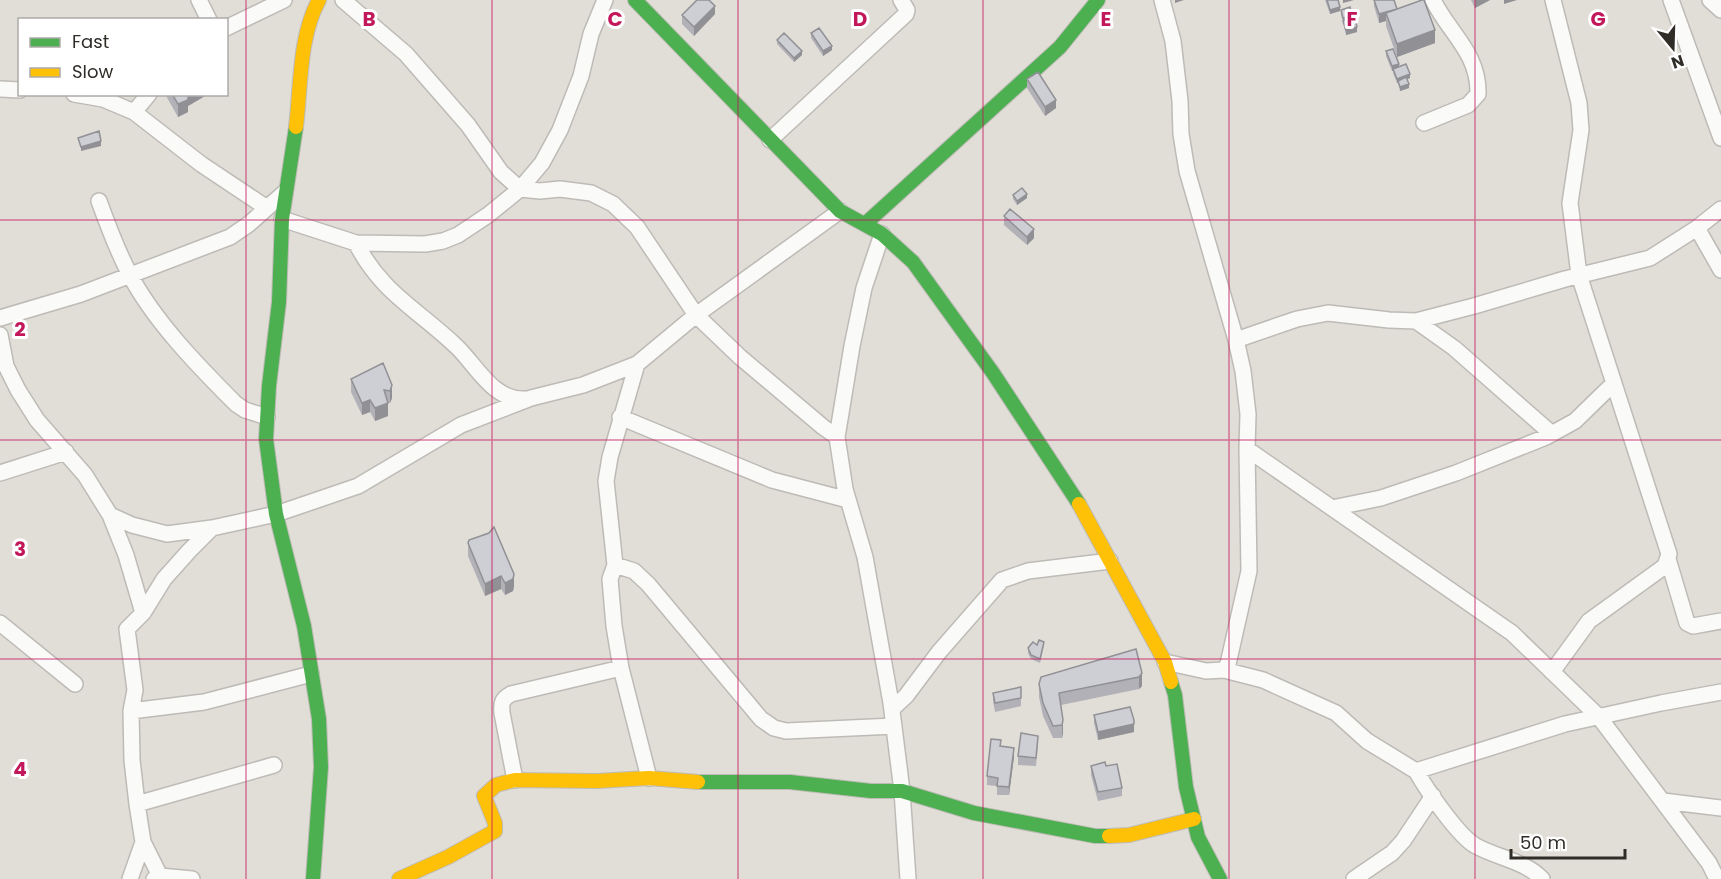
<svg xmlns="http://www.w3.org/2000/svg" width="1721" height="879" font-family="Poppins,sans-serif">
	<rect width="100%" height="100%" fill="#e1ddd7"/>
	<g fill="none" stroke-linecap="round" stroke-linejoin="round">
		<defs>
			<path id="street" d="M199 0 209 20
				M343 0 406 54 468 125 501 172 520 189 540 191 560 189 591 193 613 204 637 227 696 315 740 357 823 427 837 437
				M1162 0 1173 41 1180 101 1181 134 1187 171 1236 340 1243 371 1248 414 1247 449 1249 571 1228 664 1224 670
				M1671 0 1721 138
				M1710 0 1721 10
				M226 28 284 0
				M0 89 20 90
				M74 94 103 99 134 112 201 164 267 208
				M134 112 149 94
				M1424 123 1468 105 1478 94C1479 53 1449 33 1433 0
				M770 140 906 14 907 10 901 0
				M99 201C108 226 117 250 129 273 153 320 199 367 236 404L245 410 267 417
				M282 219 356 243 425 244 443 241 458 235 488 215 520 189 542 163 560 130 581 76 591 34 605 0
				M1697 228 1721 270
				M882 234 864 288 852 346 837 437 845 489 865 557 891 703 902 791 908 879
				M356 243C382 294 419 310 458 348 477 367 494 401 525 399
				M0 318 81 294 230 237 249 224 285 192
				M1416 321 1454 348 1552 434
				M0 335 6 366 18 390 37 420 85 475 110 515 126 555 143 613
				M1236 340 1297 319 1328 313 1389 320 1416 321 1474 306 1565 279 1650 258 1697 228 1721 209
				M637 364 610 457 606 481 615 565 610 579 614 626 621 668 649 778
				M620 417 772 480 848 500
				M1247 449 1512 633 1599 717 1709 863 1717 879
				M0 473 66 452
				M1332 508 1381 498 1456 473 1546 437 1575 421 1614 383
				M110 515 132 525 167 534 212 528 276 514 358 486 461 425 531 398 583 385 637 364 696 315 840 211
				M1668 559 1687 623 1693 626 1721 621
				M615 565 634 571 648 584 761 719 774 728 786 731 894 726
				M0 623 75 684
				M1165 662 1206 671 1224 670 1263 680 1336 713 1367 741 1416 771 1565 724 1661 703 1721 692
				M1552 672 1589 621 1665 566 1669 554 1579 275 1570 203 1581 130 1579 103 1553 0
				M892 709 906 696 939 652 1002 580 1028 571 1110 561
				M131 711 204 702 311 674
				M1416 771C1427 790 1458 836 1476 846 1498 858 1525 861 1542 879
				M515 780 502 713C501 703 502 699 511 694L621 668
				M1663 801 1721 808
				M137 804 274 765
				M160 876 143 842 137 804 132 760 131 711 135 690 127 629 143 613 164 579 189 551 212 528
				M130 879 143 842
				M154 879 160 876 192 879
				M1354 879 1392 853 1403 841 1433 796"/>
			<path id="fast" d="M635 0 840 211 882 234 913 262 993 373 1079 504
				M296 127 282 219 279 302 269 386 266 439 276 514 304 626 319 719 321 767 313 879
				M865 224 1060 47 1098 0
				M1171 682 1175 695 1186 787 1198 837 1220 879
				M698 782H790L871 791H902L974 813 1095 836H1109"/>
			<path id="slow" d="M296 127C301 86 299 36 319 0
				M1079 504 1165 662 1171 682
				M1109 836 1129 835 1194 819
				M399 879 448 857 495 831V823L484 796 496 785 515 780 597 781 649 778 698 782"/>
		</defs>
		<use href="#street" stroke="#bebbb6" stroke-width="18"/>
		<use href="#fast" stroke="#bebbb6" stroke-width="16"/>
		<use href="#slow" stroke="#bebbb6" stroke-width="16"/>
		<use href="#street" stroke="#fafaf9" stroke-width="15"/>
		<use href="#fast" stroke="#4caf50" stroke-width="14"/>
		<use href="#slow" stroke="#ffc107" stroke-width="14"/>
	</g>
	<path fill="#b1b1b7" d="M1325 0H1338L1340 11 1330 14Z
		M1374 0H1394L1397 9 1435 43 1397 57 1386 26V21L1379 23 1374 6Z
		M1471 0H1490L1475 8Z
		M1341 10 1352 18 1357 32 1346 35 1341 14Z
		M715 14 694 36 682 24V15Z
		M811 33 832 50 823 56 811 38Z
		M777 40 802 55 794 62 777 44Z
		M1386 51 1399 67 1410 78 1407 79 1409 88 1400 91 1398 83H1397L1393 73V70L1392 71 1386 56Z
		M1027 79 1056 108 1045 116 1027 88Z
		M165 94H205V96L188 106V112L178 117Z
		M1013 195 1027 198 1017 205 1013 199Z
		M1004 216 1034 238 1027 245 1004 225Z
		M351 379 392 385V398L390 403H388V416L375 421 370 412 362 415 351 392Z
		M468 543 514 586 513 591 505 595 501 589 485 596 468 556Z
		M1044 646 1040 663 1031 659 1028 653V648Z
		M1136 649 1142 686 1139 689 1061 705 1063 733 1062 738H1053L1043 716 1039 697V684Z
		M1021 687V706L995 712 993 701V693Z
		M1094 715 1134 728V732L1098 740 1094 723Z
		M1038 744 1036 766 1018 765V756Z
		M1001 746 1014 757 1009 795H997V786L987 785V776Z
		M1091 766H1106L1122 788V796L1098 801 1091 775Z"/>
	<path fill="#909095" d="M1175 0H1184L1175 3Z
		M1343 0H1354L1343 3Z
		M1475 0H1490L1475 8Z
		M1504 0H1517L1504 4Z
		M715 6V14L694 36V27Z
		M1340 7V11L1330 14V10Z
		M1397 9 1386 13V21L1379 23V14Z
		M1352 16V20L1343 23V18Z
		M1357 27V32L1346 35V30Z
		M1435 30V43L1397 57V44Z
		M832 46V50L823 56V51Z
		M802 51V55L794 62V58Z
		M1399 64V68L1392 71V66Z
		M1410 74V78L1397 83V79Z
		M1409 84V88L1400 91V87Z
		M188 94H205V96L188 106V112L178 117V104Z
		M1056 100V108L1045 116V107Z
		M101 141V146L81 151V147Z
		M1027 194V198L1017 205V201Z
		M1034 229V238L1027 245V237Z
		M392 385V398L390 403V391Z
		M370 400V412L362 415V403Z
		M388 403V416L375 421V408Z
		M514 574V586L513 591 505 595V583Z
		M501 576V589L485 596V584Z
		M1142 673V686L1139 689V677Z
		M1063 720V733L1062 738V725Z
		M1134 720V732L1098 740V732Z
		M1014 748V757L1009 795V787Z"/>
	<path fill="#ceced5" stroke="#909095" stroke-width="1.5" d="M697 0H709L715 6 694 27 682 15Z
		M1327 0H1338L1340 7 1330 10Z
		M1374 0H1394L1397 9 1379 14Z
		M1422 0H1424L1435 30 1397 44 1386 13Z
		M1350 7 1352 16 1343 18 1341 10Z
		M1355 18 1357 27 1346 30 1343 21Z
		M819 28 832 46 823 51 811 33Z
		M784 33 802 51 794 58 777 40Z
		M1393 49 1399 64 1392 66 1386 51Z
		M1406 64 1410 74 1397 79 1393 69Z
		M1038 72 1056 100 1045 107 1027 79Z
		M1406 77 1409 84 1400 87 1398 81Z
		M172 94H188V100L178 104Z
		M99 131 101 141 81 147 78 138Z
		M1022 188 1027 194 1017 201 1013 195Z
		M1010 209 1034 229 1027 237 1004 216Z
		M383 363 392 385 390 391 384 390 388 403 375 408 370 400 362 403 351 379Z
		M494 527 514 574 513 579 505 583 501 576 485 584 468 543 469 540 489 533Z
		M1039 640 1044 642 1040 659 1031 655 1028 648 1033 642 1037 645Z
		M1136 649 1142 673 1139 677 1059 693 1063 720 1062 725 1053 726 1043 703 1039 684 1041 677Z
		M1021 687V698L995 703 993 693Z
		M1130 707 1134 720V724L1098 732 1094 715Z
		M1021 733 1038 736 1036 758 1018 756Z
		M991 739 1001 740 1000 746 1014 748 1009 787 997 786 998 778 987 776Z
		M1105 762 1106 766 1117 764 1122 788 1098 792 1091 766Z"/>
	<path fill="none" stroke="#c2185b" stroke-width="1.5" stroke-opacity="0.55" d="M246 0V879M492 0V879M738 0V879M983 0V879M1229 0V879M1475 0V879M0 220H1721M0 440H1721M0 659H1721"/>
	<g font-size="20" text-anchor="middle" font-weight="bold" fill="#c2185b" stroke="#fff" stroke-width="6" stroke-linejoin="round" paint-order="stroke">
		<text x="369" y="26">B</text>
		<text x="615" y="26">C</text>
		<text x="860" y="26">D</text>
		<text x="1106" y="26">E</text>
		<text x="1352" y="26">F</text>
		<text x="1598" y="26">G</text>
		<text x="20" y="336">2</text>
		<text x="20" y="556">3</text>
		<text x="20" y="776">4</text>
	</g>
	<rect x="18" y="18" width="210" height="78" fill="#ffffff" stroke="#acaba9" stroke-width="1.5"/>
	<rect x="30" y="38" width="30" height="9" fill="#4caf50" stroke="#acaba9" stroke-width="1.5"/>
	<text x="72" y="48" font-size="18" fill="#302d29">Fast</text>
	<rect x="30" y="68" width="30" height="9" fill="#ffc107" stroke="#acaba9" stroke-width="1.5"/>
	<text x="72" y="78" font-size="18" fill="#302d29">Slow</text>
	<g transform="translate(1673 48) rotate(161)" stroke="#ffffff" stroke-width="4.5" paint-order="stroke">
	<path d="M0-4.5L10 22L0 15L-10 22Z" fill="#302d29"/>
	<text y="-9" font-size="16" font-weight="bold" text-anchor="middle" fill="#302d29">N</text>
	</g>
	<path d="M1511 849v9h114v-9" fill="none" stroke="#302d29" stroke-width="3"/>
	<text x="1520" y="849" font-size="18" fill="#302d29" stroke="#ffffff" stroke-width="4.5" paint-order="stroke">50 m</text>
</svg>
